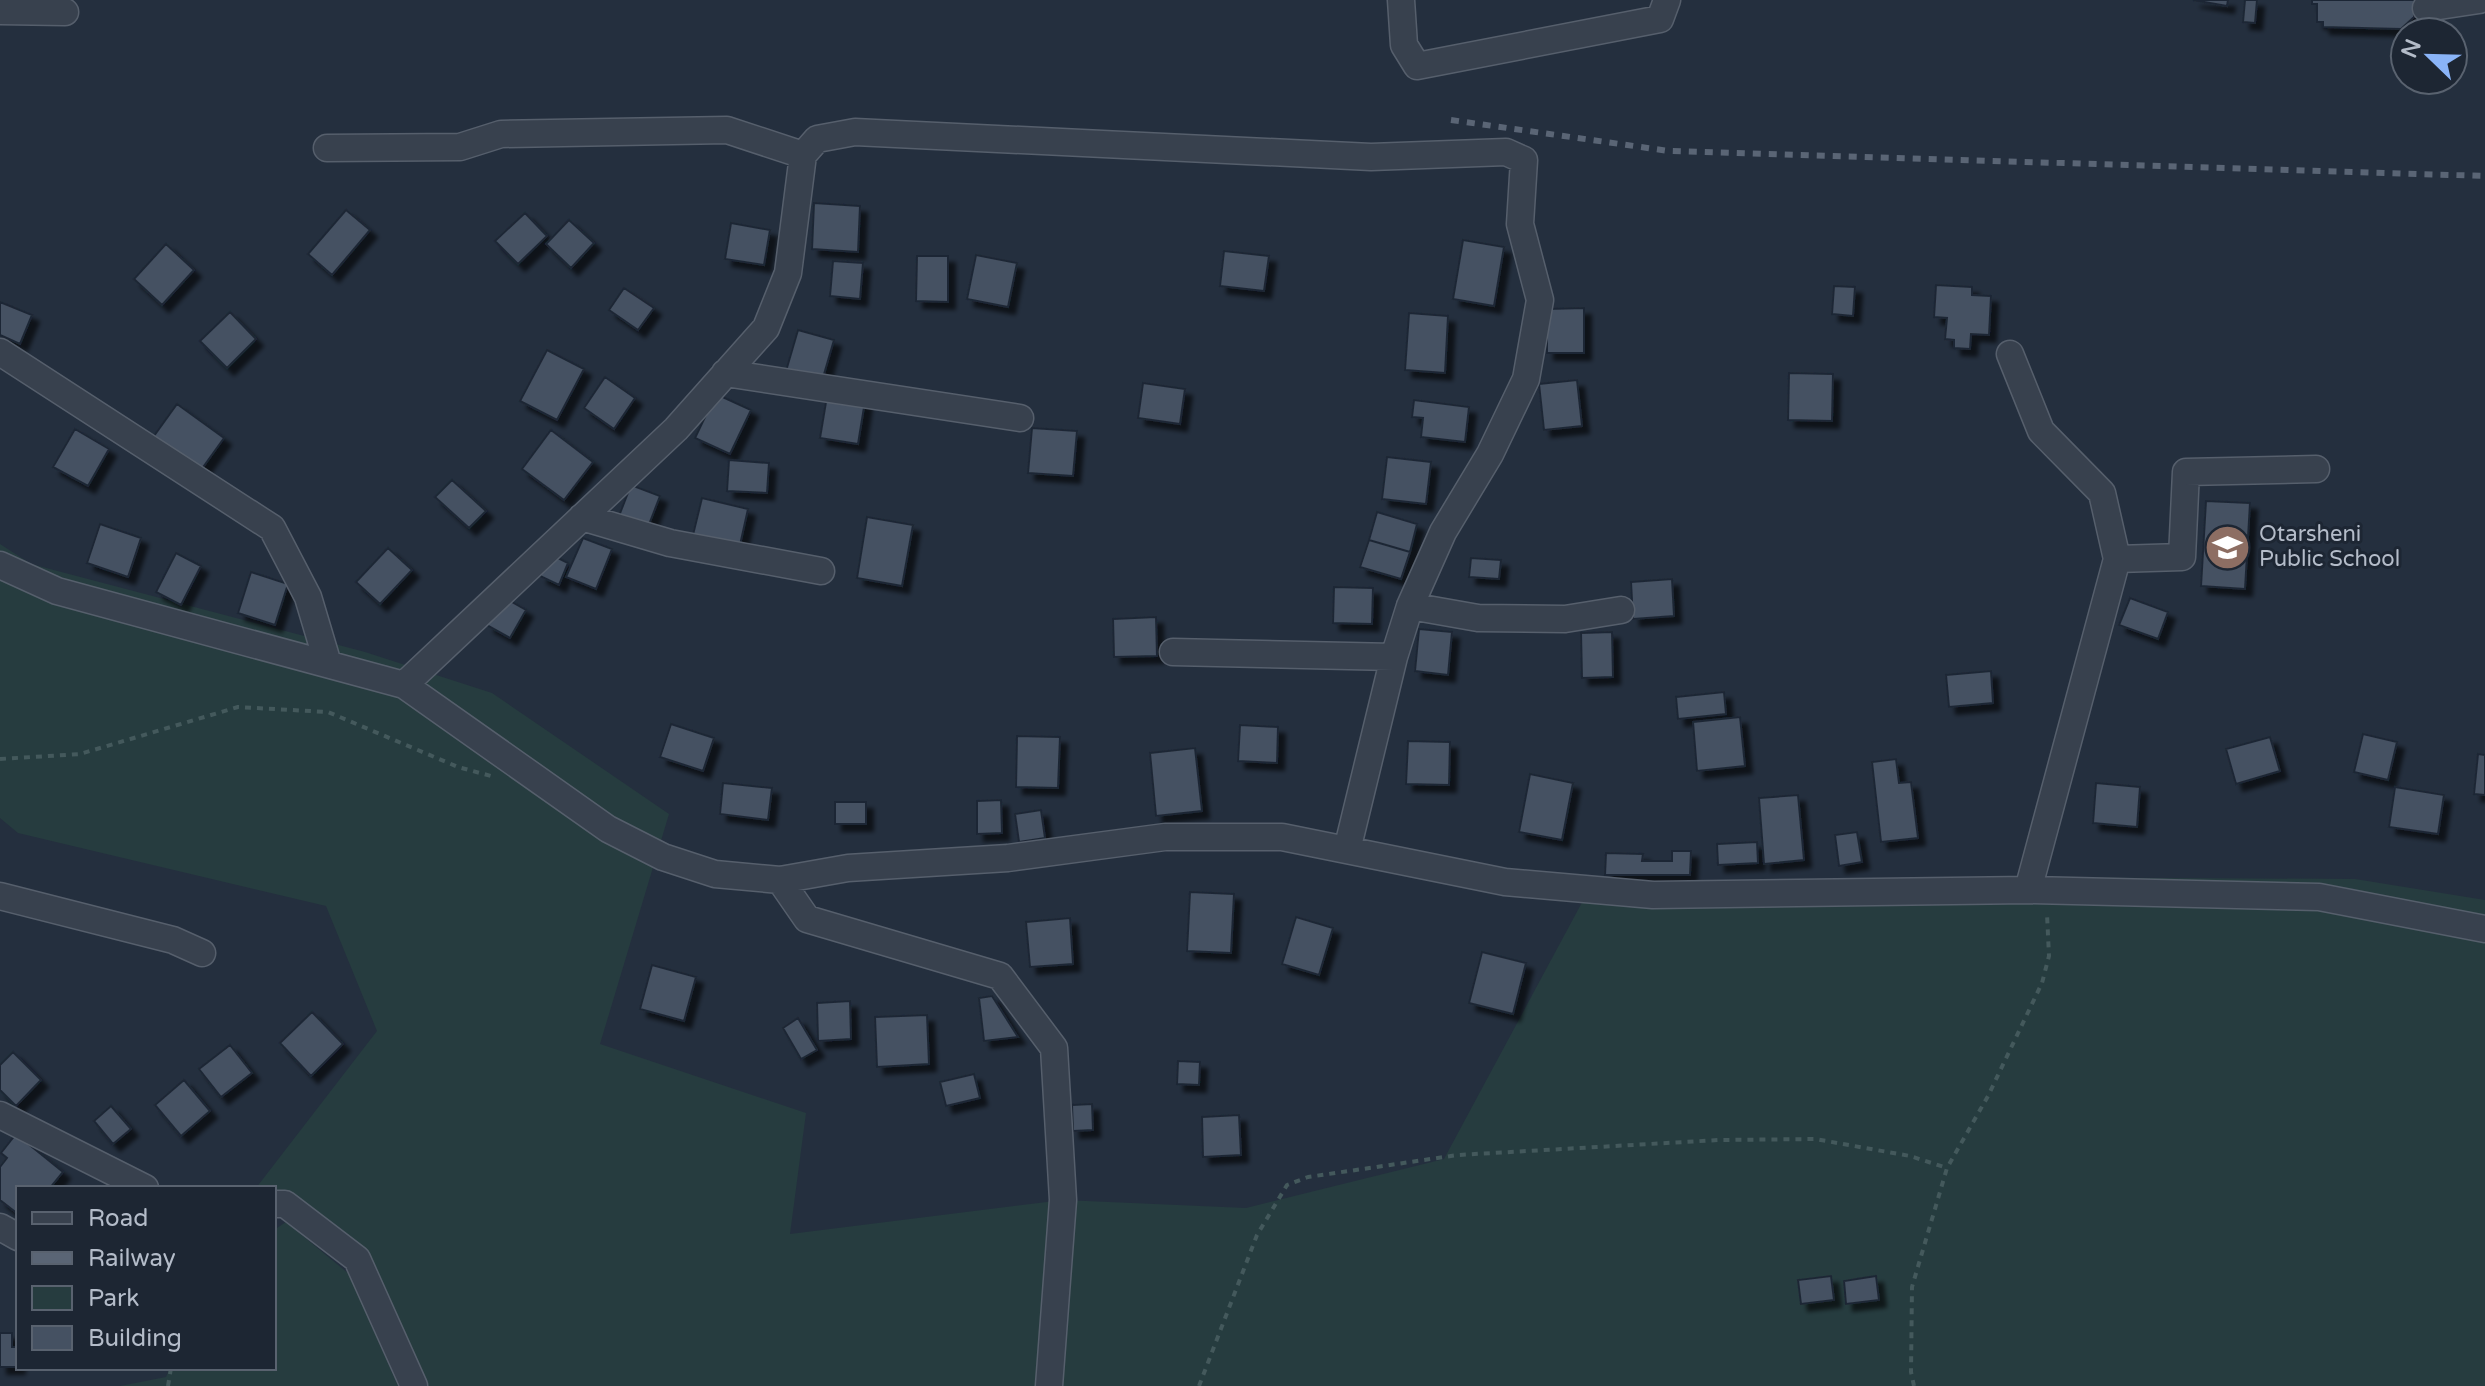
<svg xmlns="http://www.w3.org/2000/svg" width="2485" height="1386" font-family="'Varela Round',sans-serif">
	<defs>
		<filter id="shadow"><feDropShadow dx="7" dy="7" stdDeviation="2" flood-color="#0009"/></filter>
	</defs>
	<rect width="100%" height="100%" fill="#242f3e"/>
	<path fill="#263c3f" d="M0 544 31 564 365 652 492 693 669 814 600 1044 806 1113 790 1234 1063 1200 1246 1208 1444 1159 1593 882 1992 877 2355 879 2485 900V1386H414L357 1260 274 1204V1188H256L377 1031 326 906 18 833 0 818Z
		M286 1222 349 1274 398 1386H120L166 1377 170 1368H274V1230Z"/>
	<path fill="#455162" stroke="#1f2835" stroke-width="2" filter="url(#shadow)" d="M2193 0H2228L2227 6Z
		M2245 0H2257L2255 23 2243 22Z
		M2312 0H2415L2414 17 2401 29 2323 27V22H2317V4H2312Z
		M814 203 860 206 858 252 812 249Z
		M346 210 370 230 332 275 308 254Z
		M525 213 547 236 518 264 495 241Z
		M569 220 594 243 571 268 546 244Z
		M731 223 770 230 764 265 725 259Z
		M1463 240 1504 247 1494 306 1453 299Z
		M166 244 194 270 162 305 134 279Z
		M1224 251 1269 256 1264 291 1220 286Z
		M976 255 1017 263 1008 307 967 299Z
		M917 256H948V302L916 301Z
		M833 261 863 263 860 299 830 296Z
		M1936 285 1972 287V295L1991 296 1989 335 1971 334 1970 349 1954 348V340L1945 339 1947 318 1934 317Z
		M1834 286 1855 287 1853 316 1832 314Z
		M624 288 654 308 638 330 609 310Z
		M0 302 32 315 20 344 0 335Z
		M1584 308V353H1547V309Z
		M230 312 256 339 227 368 200 341Z
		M1409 313 1448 316 1445 373 1405 370Z
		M798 330 834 340 822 381 786 371Z
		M547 350 584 369 557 420 520 401Z
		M1789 373 1833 374 1832 421 1788 420Z
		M605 377 635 398 614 429 584 408Z
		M1577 380 1582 426 1544 430 1539 384Z
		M1143 383 1185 389 1180 424 1138 418Z
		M716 394 751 410 730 454 695 438Z
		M827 396 865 401 858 444 820 438Z
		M1414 400 1469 407 1465 442 1421 437 1423 418 1412 417Z
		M177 404 224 438 201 470 154 436Z
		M1032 428 1077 431 1073 476 1028 473Z
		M75 429 109 449 88 486 53 467Z
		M551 430 593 462 564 500 522 469Z
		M1387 457 1431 462 1426 504 1382 499Z
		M729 460 769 463 767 493 727 491Z
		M452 480 486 511 469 528 435 497Z
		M631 485 660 496 648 527 619 516Z
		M702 498 748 509 738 554 691 543Z
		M2206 501 2250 503 2245 589 2201 586Z
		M1377 512 1417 524 1410 552 1369 540Z
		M867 517 913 525 902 586 857 578Z
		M100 524 141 538 128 577 87 563Z
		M583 538 612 549 596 589 566 577Z
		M1369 540 1410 552 1401 579 1360 567Z
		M388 548 412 570 380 604 356 582Z
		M176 553 201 566 181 605 156 592Z
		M550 554 568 563 559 585 540 576Z
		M1471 558 1501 560 1499 579 1469 577Z
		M251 572 288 584 275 625 238 613Z
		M1672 579 1674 616 1633 619 1631 582Z
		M1334 587 1373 588 1372 624 1333 623Z
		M503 597 526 610 510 638 487 625Z
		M2130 598 2168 612 2158 639 2119 625Z
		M1156 617 1157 656 1114 657 1113 619Z
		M1419 629 1452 632 1448 675 1415 671Z
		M1612 632 1613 677 1582 678 1581 633Z
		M1991 671 1993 703 1949 707 1946 675Z
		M1724 692 1726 714 1678 719 1676 697Z
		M1740 717 1745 766 1697 771 1693 722Z
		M671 724 714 738 703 771 660 757Z
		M1240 725 1278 727 1277 763 1238 761Z
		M2363 734 2397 742 2388 780 2354 772Z
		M1017 736 1060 737 1058 788 1016 787Z
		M2270 737 2280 771 2236 784 2226 749Z
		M1408 741 1450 742 1449 785 1406 784Z
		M1195 748 1202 811 1156 816 1150 753Z
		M2478 754 2485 755V795L2474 794Z
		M1896 759 1899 783 1911 782 1918 838 1881 842 1872 762Z
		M1530 774 1573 783 1562 840 1519 832Z
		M723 783 772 788 768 820 720 814Z
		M2096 783 2140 787 2137 827 2093 823Z
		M2395 787 2444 795 2438 834 2389 827Z
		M1798 795 1804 860 1764 864 1759 798Z
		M1001 800 1002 833 977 834V801Z
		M835 802H866V824H835Z
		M1041 810 1045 838 1019 842 1015 814Z
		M1857 832 1862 862 1839 866 1835 835Z
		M1757 842 1758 863 1718 865 1717 844Z
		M1672 851H1691L1690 875H1605L1606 853 1643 854 1642 861H1672Z
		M1190 892 1234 894 1231 953 1187 951Z
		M1296 917 1333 928 1319 975 1282 964Z
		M1070 918 1073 964 1030 967 1026 922Z
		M1482 952 1526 963 1513 1014 1469 1003Z
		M652 965 696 977 684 1021 640 1009Z
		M992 996 1018 1037 984 1041 979 998Z
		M850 1001 851 1039 818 1041 817 1003Z
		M312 1012 343 1044 311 1076 280 1043Z
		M927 1015 929 1064 877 1067 875 1017Z
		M798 1018 817 1050 801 1059 783 1028Z
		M230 1045 252 1073 221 1097 199 1069Z
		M13 1052 41 1080 16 1106 0 1090V1065Z
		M1178 1061 1200 1062 1199 1085 1177 1084Z
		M974 1074 980 1098 946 1106 940 1082Z
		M184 1080 210 1111 181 1136 155 1105Z
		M1092 1104 1093 1130 1073 1131 1072 1105Z
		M111 1106 131 1129 113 1144 94 1121Z
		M1239 1115 1241 1155 1203 1157 1202 1117Z
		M16 1134 63 1172 50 1188H18V1214L0 1200V1167L7 1158 1 1153Z
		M1831 1276 1834 1300 1801 1304 1798 1280Z
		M1876 1276 1879 1300 1846 1304 1844 1281Z
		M0 1333H12V1347H18V1367H0Z"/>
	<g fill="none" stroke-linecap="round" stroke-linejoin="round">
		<defs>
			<path id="minor" d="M1401 0 1404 45 1417 66 1660 19 1667 0
				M2426 8 2479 0
				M0 11 65 12
				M327 148 460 147 501 134 727 130 803 155
				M0 352 272 528 308 597 328 664
				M2010 354 2041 431 2102 493 2117 559
				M725 373 1020 418
				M582 517 670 543 821 571
				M0 565 57 591 404 685 676 429 766 328 788 273 803 155 817 139 855 132 1371 157 1506 152 1524 160 1520 224 1540 300 1526 379 1490 454 1443 532 1410 606 1394 657 1347 850
				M1410 606 1478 618 1565 619 1621 610
				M1173 652 1394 657
				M404 685 608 829 663 857 715 874 780 880 848 868 1008 858 1165 837H1282L1505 882 1653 895 2028 890 2117 559 2182 557 2186 472 2316 469
				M780 880 807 919 1000 976 1054 1048 1063 1200 1049 1386
				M2028 890 2319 897 2485 929
				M0 896 173 940 202 953
				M0 1115 145 1188
				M274 1204H285L357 1259 414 1386
				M0 1227 18 1237"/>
		</defs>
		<use href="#minor" stroke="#565f6c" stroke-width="29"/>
		<path stroke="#44595c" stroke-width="4" stroke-dasharray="6 6" stroke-linecap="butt" d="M0 759 80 754 238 707 328 712 458 767 491 776
			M168 1386 171 1368
			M1199 1386 1257 1235 1287 1185 1308 1177 1458 1155 1719 1140 1815 1139 1910 1156 1947 1168
			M1914 1386 1911 1372 1912 1287 1947 1168 1988 1096 2042 983 2049 956 2047 914"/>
		<use href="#minor" stroke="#38414e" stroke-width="26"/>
		<path stroke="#5a6575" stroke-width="6" stroke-dasharray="8 8" stroke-linecap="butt" d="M1451 120 1669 151 2485 176"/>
	</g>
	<defs>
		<symbol id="school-disc" viewBox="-11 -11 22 22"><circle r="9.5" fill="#8d6e63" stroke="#1d2633"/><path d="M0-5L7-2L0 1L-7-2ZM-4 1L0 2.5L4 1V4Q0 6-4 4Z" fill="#fff"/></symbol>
	</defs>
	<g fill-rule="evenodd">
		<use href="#school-disc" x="2202" y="522" width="51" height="51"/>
	</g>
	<g text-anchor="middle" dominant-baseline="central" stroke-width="6" stroke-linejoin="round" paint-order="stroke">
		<g font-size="22" fill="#b4bcc9" stroke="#1d2633" text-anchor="start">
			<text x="2259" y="534">Otarsheni<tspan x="2259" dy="25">Public School</tspan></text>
		</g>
	</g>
	<rect x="16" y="1186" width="260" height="184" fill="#1d2633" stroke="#59626f" stroke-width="2"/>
	<rect x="32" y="1212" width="40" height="12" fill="#38414e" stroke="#59626f" stroke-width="2"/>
	<text x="88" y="1226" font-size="24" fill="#b4bcc9">Road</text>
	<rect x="32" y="1252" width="40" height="12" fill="#5a6575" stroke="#59626f" stroke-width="2"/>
	<text x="88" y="1266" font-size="24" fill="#b4bcc9">Railway</text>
	<rect x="32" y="1286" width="40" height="24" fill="#263c3f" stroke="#59626f" stroke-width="2"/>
	<text x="88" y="1306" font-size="24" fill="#b4bcc9">Park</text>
	<rect x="32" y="1326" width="40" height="24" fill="#455162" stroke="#59626f" stroke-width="2"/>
	<text x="88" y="1346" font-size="24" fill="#b4bcc9">Building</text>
	<g transform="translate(2429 56) rotate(293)"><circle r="38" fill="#1d2633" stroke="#59626f" stroke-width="2"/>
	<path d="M0-6L14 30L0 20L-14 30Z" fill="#8ab4f8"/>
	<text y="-12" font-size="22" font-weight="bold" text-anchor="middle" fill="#b4bcc9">N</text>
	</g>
</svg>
